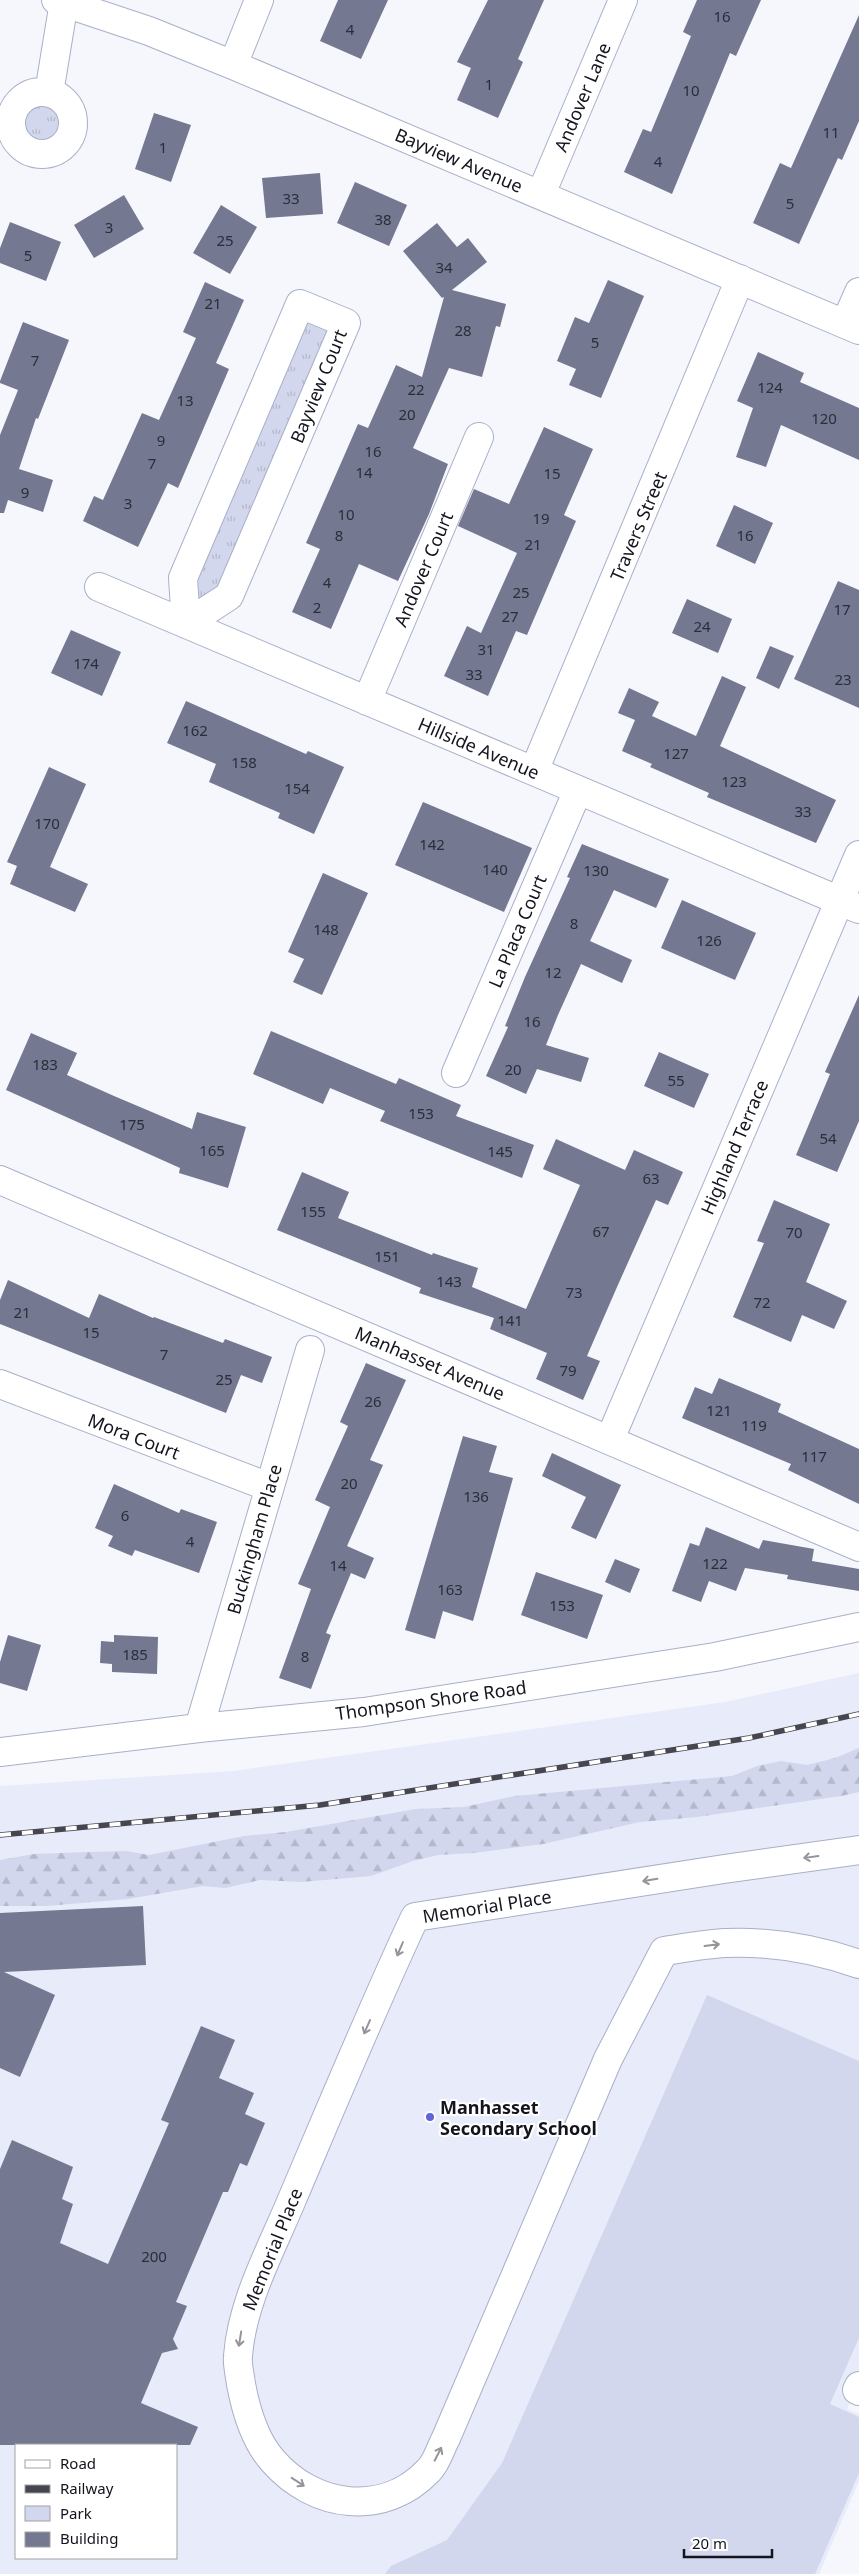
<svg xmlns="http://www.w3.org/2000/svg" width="859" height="2574" font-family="'Noto Sans',sans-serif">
	<defs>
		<pattern id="grass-tufts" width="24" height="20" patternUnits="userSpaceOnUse" patternTransform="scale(1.25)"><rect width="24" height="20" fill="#d2d7ed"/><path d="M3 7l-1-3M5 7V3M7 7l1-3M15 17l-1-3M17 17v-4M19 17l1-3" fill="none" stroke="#b3b8cb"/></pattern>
		<pattern id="forest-firs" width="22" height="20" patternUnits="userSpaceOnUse" patternTransform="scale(1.25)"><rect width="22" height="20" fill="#d2d7ed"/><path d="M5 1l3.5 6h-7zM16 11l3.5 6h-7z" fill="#b3b8cb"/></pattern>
	</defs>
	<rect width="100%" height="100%" fill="#f6f7fd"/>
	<path fill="#e8ebf9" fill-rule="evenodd" d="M859 1673V2382L847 2409 859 2414V2481L819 2574H0V1786L233 1771 725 1702ZM16 2445H176V2558H16Z"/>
	<path fill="url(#grass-tufts)" d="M12 123a30 30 0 1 1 60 0a30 30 0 1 1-60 0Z
		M300 304 346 323 229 596 186 624 183 578Z"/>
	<path fill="url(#forest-firs)" d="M859 1748V1792L841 1796 697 1817 640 1822 543 1844 474 1853 438 1855 413 1861 371 1876 301 1882 260 1880 225 1888 203 1886 128 1899 47 1906H0V1860L34 1854 87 1852 126 1851 149 1855 244 1836 286 1832 416 1809 464 1807 515 1796 732 1776 757 1766 781 1761 807 1765 835 1758Z"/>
	<path fill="#d2d7ed" d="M707 1995 859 2061V2338L830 2404 859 2417V2473L815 2574H385L391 2566 447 2540 502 2463Z"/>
	<path fill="#747890" d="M338 0H388L361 59 320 41Z
		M488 0H544L518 59 523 62 498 118 457 100 471 68 457 62Z
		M697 0H761L736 56 730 53 672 194 624 172 643 129 651 132 691 36 683 32Z
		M859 15V121L842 160 838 158 799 244 753 223 780 163 791 168Z
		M154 113 191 125 171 182 135 169Z
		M320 173 323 214 266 218 262 178Z
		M355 182 407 205 389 246 337 223Z
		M124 195 144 229 94 258 74 225Z
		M221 205 257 227 230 274 193 253Z
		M10 222 61 242 46 281 0 263V248Z
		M437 223 457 247 468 238 487 262 452 290 506 304 500 327 496 326 482 377 449 368 413 448 448 464 429 514 398 581 359 564 331 629 292 612 320 549 306 543 358 424 368 428 396 365 422 377 444 297 442 298 403 251Z
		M608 280 644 296 601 398 569 385 576 369 557 361 575 317 589 323Z
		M205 282 244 300 216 363 229 369 178 488 168 483 138 547 83 521 94 496 103 500 142 413 159 420 196 338 183 332Z
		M23 322 69 340 38 419 36 418 19 469 53 480 43 512 8 500 4 513H0V435L18 390 0 383V381Z
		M758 352 804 373 800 382 859 408V460L781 425 766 467 736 457 753 408 737 401Z
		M544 427 593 449 564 515 576 521 527 635 516 631 488 696 444 676 467 626 481 633 517 553 458 526 474 489 509 504Z
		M734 505 773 523 755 564 716 546Z
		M838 581 859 590V708L794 679Z
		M687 599 732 619 718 653 672 633Z
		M71 630 121 652 102 696 51 673Z
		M770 646 794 656 779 689 756 678Z
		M722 676 746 687 720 746 836 800 816 843 707 797 709 793 650 767 652 764 622 751 635 720 618 713 629 688 659 702 652 716 696 736Z
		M186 701 306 754 308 751 344 767 314 834 278 818 280 813 209 782 216 764 167 743Z
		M49 767 86 784 50 867 88 884 75 912 10 884 17 866 7 862Z
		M423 802 532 848 504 912 395 865Z
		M582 844 669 879 656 908 614 890 590 941 632 960 622 983 581 964 558 1015 546 1045 589 1058 581 1082 537 1069 526 1094 486 1076 508 1027 505 1026 525 977 570 878 567 877Z
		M323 873 368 893 322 995 293 982 304 959 288 952Z
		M682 900 756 933 735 980 661 948Z
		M859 995V1121L837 1172 796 1155 830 1074 825 1072Z
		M271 1031 396 1084 399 1078 461 1105 456 1116 534 1145 522 1178 380 1121 385 1111 330 1088 323 1104 253 1074Z
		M31 1033 77 1053 67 1075 114 1096 192 1129 197 1112 246 1127 228 1188 179 1173 180 1168 6 1090Z
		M659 1052 709 1074 694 1108 644 1086Z
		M556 1139 625 1170 634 1150 683 1172 668 1205 656 1200 617 1287 587 1356 600 1361 583 1400 536 1379 547 1353 490 1329 494 1318 419 1293 421 1288 277 1230 302 1172 349 1192 338 1218 432 1255 433 1253 478 1268 472 1287 526 1309 580 1185 543 1169Z
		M774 1200 830 1224 806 1282 847 1301 834 1329 802 1315 791 1342 733 1317 764 1243 757 1241Z
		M8 1280 89 1318 99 1294 153 1318 154 1317 223 1343 225 1339 272 1357 262 1383 241 1375 226 1413 0 1324V1300Z
		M366 1363 406 1380 370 1460 383 1465 347 1546 374 1558 365 1579 351 1573 326 1633 331 1635 311 1689 279 1678 311 1589 298 1584 330 1507 315 1500 348 1426 340 1422Z
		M719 1378 781 1404 778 1412 859 1449V1504L788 1470 791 1464 682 1418 695 1387 712 1394Z
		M463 1436 497 1446 489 1472 513 1478 473 1621 443 1611 435 1639 405 1630Z
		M552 1453 621 1485 596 1539 571 1528 586 1497 542 1476Z
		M114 1484 179 1513 181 1509 217 1522 199 1573 135 1550 132 1556 108 1546 113 1536 95 1528Z
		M706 1527 759 1549 763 1540 814 1549 812 1561 859 1569V1591L787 1579 788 1575 745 1568 736 1591 709 1581 701 1602 672 1591 690 1543 699 1546Z
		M615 1559 640 1569 630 1593 605 1582Z
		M536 1572 603 1595 587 1639 521 1615Z
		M8 1635 41 1645 27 1691 0 1683V1662Z
		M114 1635 158 1637 157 1674 112 1672V1664L100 1663 101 1641 114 1642Z
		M143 1906 146 1965 4 1972 55 1995 20 2077 0 2068V1913Z
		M201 2026 235 2040 219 2078 254 2093 245 2114 265 2123 247 2166 240 2163 228 2192H223L176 2302 187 2306 173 2339 178 2349 162 2353 141 2403 198 2427 190 2445H0V2169L12 2140 73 2167 62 2199 73 2204 60 2243 108 2264 169 2123 161 2120Z"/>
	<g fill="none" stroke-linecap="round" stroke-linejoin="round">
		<defs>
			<path id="minor" d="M56 0 149 31 233 65 859 330
				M233 65 259 0
				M11 123a31 31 0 1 1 62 0a31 31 0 1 1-62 0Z
				M49 93 64 2
				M541 194 623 0
				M300 304 346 323 229 596 186 624 183 578Z
				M845 324 859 292
				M99 587 859 909
				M367 701 479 437
				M534 771 740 279
				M456 1073 578 790
				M0 1180 859 1547
				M0 1384 269 1487
				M610 1439 859 855
				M199 1728 310 1350
				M0 1752 199 1728 364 1712 715 1657 859 1627
				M859 1850 724 1869 415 1917C372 2009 333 2103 293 2197 272 2248 242 2301 238 2356 237 2365 240 2375 241 2384 246 2411 255 2441 273 2461 314 2508 384 2518 429 2470 437 2462 441 2447 446 2438L608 2059 664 1951C684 1948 705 1944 725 1943 772 1941 816 1949 859 1964
				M859 2386 857 2390 859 2391"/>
		</defs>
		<use href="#minor" stroke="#a9afc8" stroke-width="30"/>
		<use href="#minor" stroke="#fff" stroke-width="28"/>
		<defs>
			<path id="rail" d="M0 1835 320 1805 749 1738 859 1714"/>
		</defs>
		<use href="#rail" stroke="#45464f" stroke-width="5.5"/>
		<use href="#rail" stroke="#fff" stroke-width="4" stroke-dasharray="11" stroke-linecap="butt"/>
	</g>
	<defs><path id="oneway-shaft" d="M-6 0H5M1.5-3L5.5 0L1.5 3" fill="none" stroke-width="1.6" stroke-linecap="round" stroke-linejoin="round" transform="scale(1.25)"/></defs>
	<g stroke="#959599">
		<use href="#oneway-shaft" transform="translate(811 1857) rotate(172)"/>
		<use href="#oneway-shaft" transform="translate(650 1880) rotate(171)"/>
		<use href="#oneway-shaft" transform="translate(712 1945) rotate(-7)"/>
		<use href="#oneway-shaft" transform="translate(400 1949) rotate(113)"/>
		<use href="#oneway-shaft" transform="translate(367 2027) rotate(114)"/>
		<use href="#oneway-shaft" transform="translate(240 2339) rotate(99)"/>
		<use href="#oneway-shaft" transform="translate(438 2454) rotate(-63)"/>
		<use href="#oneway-shaft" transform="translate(298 2482) rotate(33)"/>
	</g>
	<circle fill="#5c65dd" stroke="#fff" stroke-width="2" cx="430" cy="2117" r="5"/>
	<g text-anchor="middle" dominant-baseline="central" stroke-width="4" stroke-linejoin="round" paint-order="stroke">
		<g font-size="15" fill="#2b2d3a">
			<text x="722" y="16">16</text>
			<text x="350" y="29">4</text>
			<text x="489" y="84">1</text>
			<text x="691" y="90">10</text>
			<text x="831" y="132">11</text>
			<text x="163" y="147">1</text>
			<text x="658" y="161">4</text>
			<text x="291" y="198">33</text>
			<text x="790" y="203">5</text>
			<text x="383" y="219">38</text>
			<text x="109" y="227">3</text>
			<text x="225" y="240">25</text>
			<text x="28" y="255">5</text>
			<text x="444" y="267">34</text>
			<text x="213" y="303">21</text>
			<text x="463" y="330">28</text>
			<text x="595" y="342">5</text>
			<text x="35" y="360">7</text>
			<text x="770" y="387">124</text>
			<text x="416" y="389">22</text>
			<text x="185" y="400">13</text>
			<text x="407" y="414">20</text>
			<text x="824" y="418">120</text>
			<text x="161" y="440">9</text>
			<text x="373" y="451">16</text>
			<text x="152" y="463">7</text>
			<text x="364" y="472">14</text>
			<text x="552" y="473">15</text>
			<text x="25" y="492">9</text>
			<text x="128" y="503">3</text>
			<text x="346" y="514">10</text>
			<text x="541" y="518">19</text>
			<text x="339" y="535">8</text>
			<text x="745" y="535">16</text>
			<text x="533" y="544">21</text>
			<text x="327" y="582">4</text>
			<text x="521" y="592">25</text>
			<text x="317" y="607">2</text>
			<text x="842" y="609">17</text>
			<text x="510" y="616">27</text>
			<text x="702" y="626">24</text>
			<text x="486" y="649">31</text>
			<text x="86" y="663">174</text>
			<text x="474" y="674">33</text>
			<text x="843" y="679">23</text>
			<text x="195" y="730">162</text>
			<text x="676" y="753">127</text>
			<text x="244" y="762">158</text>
			<text x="734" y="781">123</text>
			<text x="297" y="788">154</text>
			<text x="803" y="811">33</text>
			<text x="47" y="823">170</text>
			<text x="432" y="844">142</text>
			<text x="495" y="869">140</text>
			<text x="596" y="870">130</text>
			<text x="574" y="923">8</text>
			<text x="326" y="929">148</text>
			<text x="709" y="940">126</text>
			<text x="553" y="972">12</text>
			<text x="532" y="1021">16</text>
			<text x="45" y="1064">183</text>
			<text x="513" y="1069">20</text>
			<text x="676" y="1080">55</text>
			<text x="421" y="1113">153</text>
			<text x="132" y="1124">175</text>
			<text x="828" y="1138">54</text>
			<text x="212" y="1150">165</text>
			<text x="500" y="1151">145</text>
			<text x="651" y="1178">63</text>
			<text x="313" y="1211">155</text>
			<text x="601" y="1231">67</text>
			<text x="794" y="1232">70</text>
			<text x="387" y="1256">151</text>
			<text x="449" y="1281">143</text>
			<text x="574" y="1292">73</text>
			<text x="762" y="1302">72</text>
			<text x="22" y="1312">21</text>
			<text x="510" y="1320">141</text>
			<text x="91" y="1332">15</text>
			<text x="164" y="1354">7</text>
			<text x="568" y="1370">79</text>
			<text x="224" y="1379">25</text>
			<text x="373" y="1401">26</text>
			<text x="719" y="1410">121</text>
			<text x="754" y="1425">119</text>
			<text x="814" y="1456">117</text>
			<text x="349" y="1483">20</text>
			<text x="476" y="1496">136</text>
			<text x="125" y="1515">6</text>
			<text x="190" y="1541">4</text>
			<text x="715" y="1563">122</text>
			<text x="338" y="1565">14</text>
			<text x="450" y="1589">163</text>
			<text x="562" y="1605">153</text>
			<text x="135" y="1654">185</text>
			<text x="305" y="1656">8</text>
			<text x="154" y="2256">200</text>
		</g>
		<g font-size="18" fill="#13141d" stroke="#fff">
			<text transform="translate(582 97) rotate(-67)">Andover Lane</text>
			<text transform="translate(459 160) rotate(23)">Bayview Avenue</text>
			<text transform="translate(318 386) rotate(-68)">Bayview Court</text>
			<text transform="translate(638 526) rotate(-67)">Travers Street</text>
			<text transform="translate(423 569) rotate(-67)">Andover Court</text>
			<text transform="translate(479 748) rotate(23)">Hillside Avenue</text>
			<text transform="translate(517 931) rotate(-67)">La Placa Court</text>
			<text transform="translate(734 1147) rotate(-67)">Highland Terrace</text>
			<text transform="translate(430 1363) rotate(23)">Manhasset Avenue</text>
			<text transform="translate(134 1436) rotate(21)">Mora Court</text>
			<text transform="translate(254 1539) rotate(-74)">Buckingham Place</text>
			<text transform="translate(431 1700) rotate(-8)">Thompson Shore Road</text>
			<text transform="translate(487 1906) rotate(-9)">Memorial Place</text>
			<text transform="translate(272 2249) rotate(-68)">Memorial Place</text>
		</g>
		<g font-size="18" font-weight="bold" fill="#13141d" stroke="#fff" text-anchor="start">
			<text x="440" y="2107">Manhasset<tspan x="440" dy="21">Secondary School</tspan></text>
		</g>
	</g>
	<rect x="15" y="2444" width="162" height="115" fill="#ffffff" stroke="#a1a1a5"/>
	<rect x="25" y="2460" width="25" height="8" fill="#ffffff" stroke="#a1a1a5"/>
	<text x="60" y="2469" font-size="15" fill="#13141d">Road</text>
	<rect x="25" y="2485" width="25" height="8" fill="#45464f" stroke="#a1a1a5"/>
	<text x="60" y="2494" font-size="15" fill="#13141d">Railway</text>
	<rect x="25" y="2506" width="25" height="15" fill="#d2d7ed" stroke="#a1a1a5"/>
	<text x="60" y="2519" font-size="15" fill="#13141d">Park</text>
	<rect x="25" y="2532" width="25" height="15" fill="#747890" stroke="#a1a1a5"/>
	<text x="60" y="2544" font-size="15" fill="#13141d">Building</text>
	<path d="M684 2549v8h88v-8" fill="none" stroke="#13141d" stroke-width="2.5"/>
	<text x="692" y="2549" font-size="15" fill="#13141d" stroke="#ffffff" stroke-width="4" paint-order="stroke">20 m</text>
</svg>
